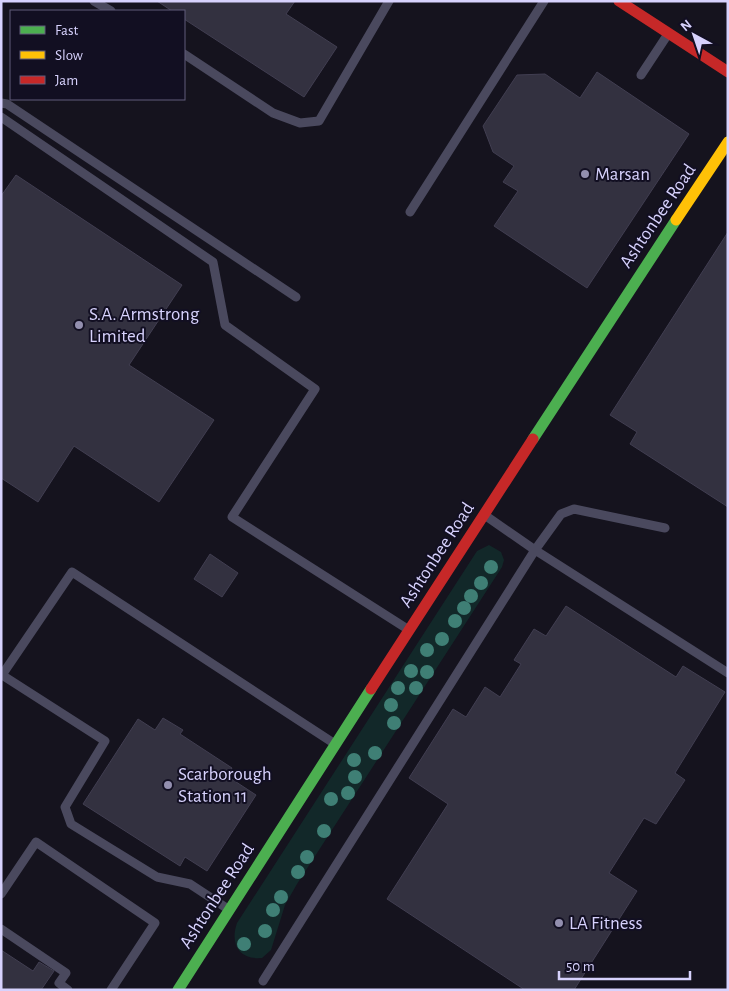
<svg xmlns="http://www.w3.org/2000/svg" width="729" height="991" font-family="'Alegreya Sans',sans-serif">
	<rect width="100%" height="100%" fill="#15131e"/>
	<path fill="#122829" d="M489 545 501 552 504 560 502 567 297 884 285 905 271 950 262 958C238 960 230 943 237 923L477 551Z"/>
	<path fill="#333140" stroke="#413e51" d="M157 1H295L286 14 337 47 304 97 184 19V11H172Z
		M597 72 689 134 587 288 494 226 518 191 503 182 514 166 493 152 483 126 517 75 545 74 580 98Z
		M16 175 182 285 129 365 214 420 159 502 74 446 38 502 1 478V196Z
		M728 232V507L630 444 637 432 610 415Z
		M210 554 238 573 222 597 194 579Z
		M566 606 676 677 683 666 725 692 675 773 685 780 656 824 644 818 609 873 637 891 574 990H525L387 899 448 804 409 778 453 709 466 717 485 687 500 697 521 664 514 660 534 629 546 636Z
		M163 718 183 730 180 734 232 768 227 776 256 795 207 871 185 857 180 866 83 804 138 719 155 730Z
		M1 950 33 971 39 962 54 971 41 990H1Z"/>
	<g fill="none" stroke-linecap="round" stroke-linejoin="round">
		<path stroke="#4a495e" stroke-width="9" d="M94 1 111 11
			M184 54 273 113 300 123 319 121 389 1
			M641 75 668 34
			M1 103 7 104 296 297
			M1 117 213 262 225 325 315 389 232 517 409 630
			M410 212 544 1
			M486 516 535 550 561 514 574 509 665 528
			M1 894 36 842 155 923 111 990
			M228 909 190 884 157 877 71 824 65 807 105 741 2 675 72 572 335 744
			M1 929 66 973 59 983 68 990
			M263 981 535 550 728 673"/>
		<path stroke="#4caf50" stroke-width="11" d="M533 439 676 220
			M178 990 371 689"/>
		<path stroke="#ffc107" stroke-width="11" d="M676 220 728 142"/>
		<path stroke="#c62828" stroke-width="11" d="M619 1 728 72
			M371 689 533 439"/>
	</g>
	<g fill="#3f7f75">
		<circle cx="491" cy="567" r="7"/>
		<circle cx="481" cy="583" r="7"/>
		<circle cx="471" cy="596" r="7"/>
		<circle cx="464" cy="608" r="7"/>
		<circle cx="455" cy="621" r="7"/>
		<circle cx="442" cy="639" r="7"/>
		<circle cx="427" cy="650" r="7"/>
		<circle cx="411" cy="671" r="7"/>
		<circle cx="427" cy="672" r="7"/>
		<circle cx="398" cy="688" r="7"/>
		<circle cx="416" cy="688" r="7"/>
		<circle cx="391" cy="705" r="7"/>
		<circle cx="394" cy="723" r="7"/>
		<circle cx="375" cy="753" r="7"/>
		<circle cx="354" cy="760" r="7"/>
		<circle cx="355" cy="777" r="7"/>
		<circle cx="348" cy="793" r="7"/>
		<circle cx="331" cy="799" r="7"/>
		<circle cx="324" cy="831" r="7"/>
		<circle cx="307" cy="857" r="7"/>
		<circle cx="298" cy="872" r="7"/>
		<circle cx="281" cy="897" r="7"/>
		<circle cx="273" cy="910" r="7"/>
		<circle cx="265" cy="931" r="7"/>
		<circle cx="244" cy="944" r="7"/>
	</g>
	<g fill="#938faf" stroke="#120f22" stroke-width="2">
		<circle cx="585" cy="174" r="5"/>
		<circle cx="79" cy="325" r="5"/>
		<circle cx="168" cy="785" r="5"/>
		<circle cx="559" cy="923" r="5"/>
	</g>
	<g text-anchor="middle" dominant-baseline="central" stroke-width="4" stroke-linejoin="round" paint-order="stroke">
		<g font-size="19" fill="#d7d2fd" stroke="#120f22" text-anchor="start">
			<text x="595" y="174">Marsan</text>
			<text x="89" y="314">S.A. Armstrong<tspan x="89" dy="22">Limited</tspan></text>
			<text x="178" y="774">Scarborough<tspan x="178" dy="22">Station 11</tspan></text>
			<text x="569" y="923">LA Fitness</text>
		</g>
		<g font-size="19" fill="#d7d2fd" stroke="#120f22">
			<text transform="translate(658 216) rotate(-56)">Ashtonbee Road</text>
			<text transform="translate(437 555) rotate(-57)">Ashtonbee Road</text>
			<text transform="translate(217 896) rotate(-57)">Ashtonbee Road</text>
		</g>
	</g>
	<rect width="729" height="991" fill="none" stroke="#d7d2fd" stroke-width="5"/>
	<rect x="10" y="10" width="175" height="90" fill="#120f22" stroke="#615d7a"/>
	<rect x="20" y="26" width="25" height="8" fill="#4caf50" stroke="#615d7a"/>
	<text x="55" y="35" font-size="15" fill="#d7d2fd">Fast</text>
	<rect x="20" y="51" width="25" height="8" fill="#ffc107" stroke="#615d7a"/>
	<text x="55" y="60" font-size="15" fill="#d7d2fd">Slow</text>
	<rect x="20" y="76" width="25" height="8" fill="#c62828" stroke="#615d7a"/>
	<text x="55" y="85" font-size="15" fill="#d7d2fd">Jam</text>
	<g transform="translate(694 35) rotate(320)" stroke="#120f22" stroke-width="4" paint-order="stroke">
	<path d="M0-4L9 19L0 12L-9 19Z" fill="#d7d2fd"/>
	<text y="-8" font-size="14" font-weight="bold" text-anchor="middle" fill="#d7d2fd">N</text>
	</g>
	<path d="M559 971v8h131v-8" fill="none" stroke="#d7d2fd" stroke-width="2.5"/>
	<text x="566" y="971" font-size="15" fill="#d7d2fd" stroke="#120f22" stroke-width="4" paint-order="stroke">50 m</text>
</svg>
